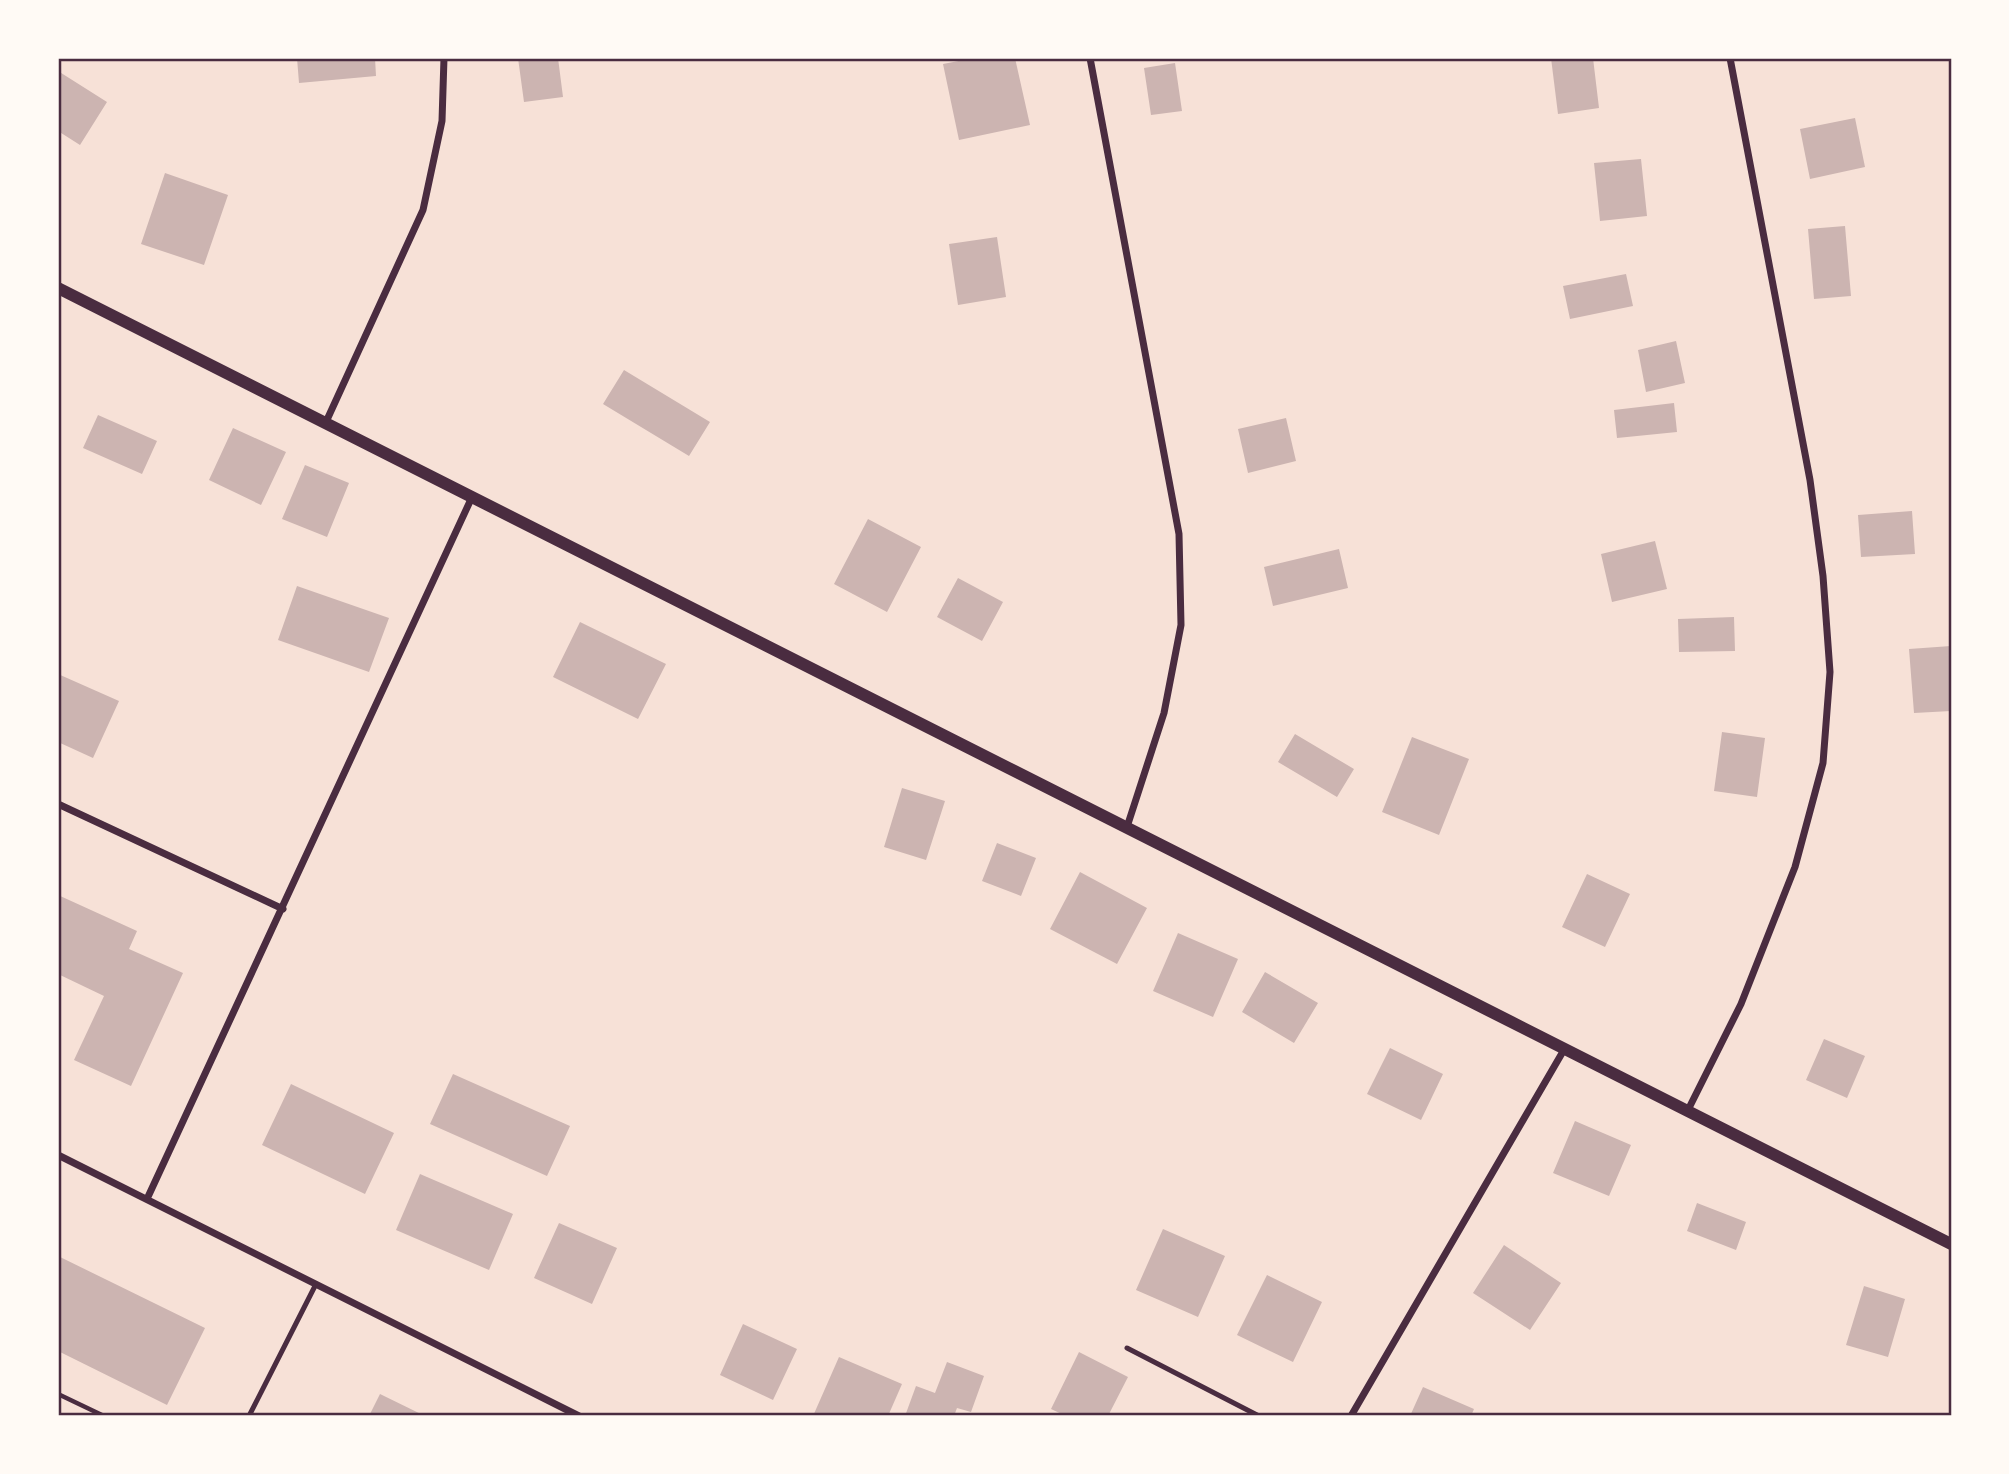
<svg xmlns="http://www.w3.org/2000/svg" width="2009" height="1474" font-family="'DM Sans',sans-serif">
	<rect width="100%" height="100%" fill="#f7e1d7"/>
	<path fill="#ccb4b1" d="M297 58H375L376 76 299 83Z
		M518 58H558L563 97 524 102Z
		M974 58H1015L1030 125 959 140 943 64Z
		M1551 58H1593L1599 108 1558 114Z
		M1175 63 1182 111 1151 115 1144 68Z
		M58 71 107 102 80 145 58 131Z
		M1855 118 1865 167 1810 179 1800 129Z
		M1641 159 1647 216 1600 221 1594 163Z
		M165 173 228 195 204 265 141 244Z
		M1845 226 1851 296 1814 299 1808 229Z
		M997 237 1006 297 958 305 949 244Z
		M1626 274 1633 306 1570 319 1563 286Z
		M1676 341 1685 383 1646 392 1638 350Z
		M624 370 710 422 689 456 603 404Z
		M1674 403 1677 432 1617 438 1614 410Z
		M98 415 157 441 142 474 83 448Z
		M1286 418 1296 461 1248 473 1238 429Z
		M233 428 286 452 261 505 209 480Z
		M305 465 349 483 327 537 282 519Z
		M1912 511 1915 554 1861 557 1858 515Z
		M868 519 921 547 887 612 834 584Z
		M1655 541 1667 589 1612 602 1601 554Z
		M1339 549 1348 588 1273 606 1264 567Z
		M958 578 1003 602 982 641 937 617Z
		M297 586 389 618 369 672 278 640Z
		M1734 617 1735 651 1679 652 1678 619Z
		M580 622 666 664 638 719 553 677Z
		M1951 646V711L1914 713 1909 649Z
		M58 674 119 701 93 758 58 742Z
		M1722 732 1765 738 1757 797 1714 791Z
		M1295 734 1354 769 1337 797 1278 762Z
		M1412 737 1469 759 1439 835 1382 812Z
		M902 788 945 801 926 860 884 847Z
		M997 843 1036 858 1021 896 982 881Z
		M1080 872 1147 908 1117 964 1050 929Z
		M1587 874 1630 894 1605 947 1562 927Z
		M58 895 137 931 129 949 183 973 131 1086 74 1060 104 996 58 974Z
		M1178 933 1238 959 1213 1017 1153 991Z
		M1265 972 1318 1003 1294 1043 1242 1012Z
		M1824 1039 1865 1056 1847 1098 1806 1080Z
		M1390 1048 1443 1074 1421 1120 1367 1094Z
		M453 1074 570 1126 547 1176 430 1124Z
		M291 1084 394 1133 365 1194 262 1145Z
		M1575 1121 1631 1145 1609 1196 1553 1173Z
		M420 1174 513 1214 489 1270 396 1230Z
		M1697 1203 1746 1222 1736 1250 1687 1231Z
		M559 1223 617 1248 592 1304 534 1278Z
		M1163 1229 1225 1256 1198 1317 1136 1290Z
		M1504 1245 1561 1283 1530 1330 1473 1293Z
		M58 1256 205 1328 167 1405 58 1351Z
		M1267 1275 1322 1302 1293 1362 1237 1335Z
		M1864 1286 1905 1299 1888 1357 1846 1345Z
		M743 1324 797 1349 773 1400 720 1375Z
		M1079 1352 1128 1377 1108 1416H1066L1051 1409Z
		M839 1357 902 1384 888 1416H813Z
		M947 1362 984 1376 971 1412 957 1408 954 1416H905L916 1386 935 1393Z
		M1423 1387 1474 1409 1471 1416H1410Z
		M380 1394 425 1416H369Z"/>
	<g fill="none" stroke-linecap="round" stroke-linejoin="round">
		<path stroke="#4a2c40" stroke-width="4.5" d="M58 1394 104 1416"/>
		<path stroke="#4a2c40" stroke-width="5" d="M1127 1348 1259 1416
			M249 1416 316 1284"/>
		<path stroke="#4a2c40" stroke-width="7" d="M1090 58 1179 534 1181 625 1164 713 1127 827
			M326 422 423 210 442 121 444 58
			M58 804 283 909
			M1688 1110 1741 1004 1795 867 1823 763 1830 672 1823 576 1810 480 1730 58
			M58 1155 579 1416
			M147 1199 472 497
			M1351 1416 1565 1048"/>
		<path stroke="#4a2c40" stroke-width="12" d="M58 288 1951 1244"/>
	</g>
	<rect width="2009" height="1474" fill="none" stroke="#fffaf5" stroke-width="119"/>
	<rect x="60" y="60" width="1890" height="1354" fill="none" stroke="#4a2c40" stroke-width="2.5"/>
</svg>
